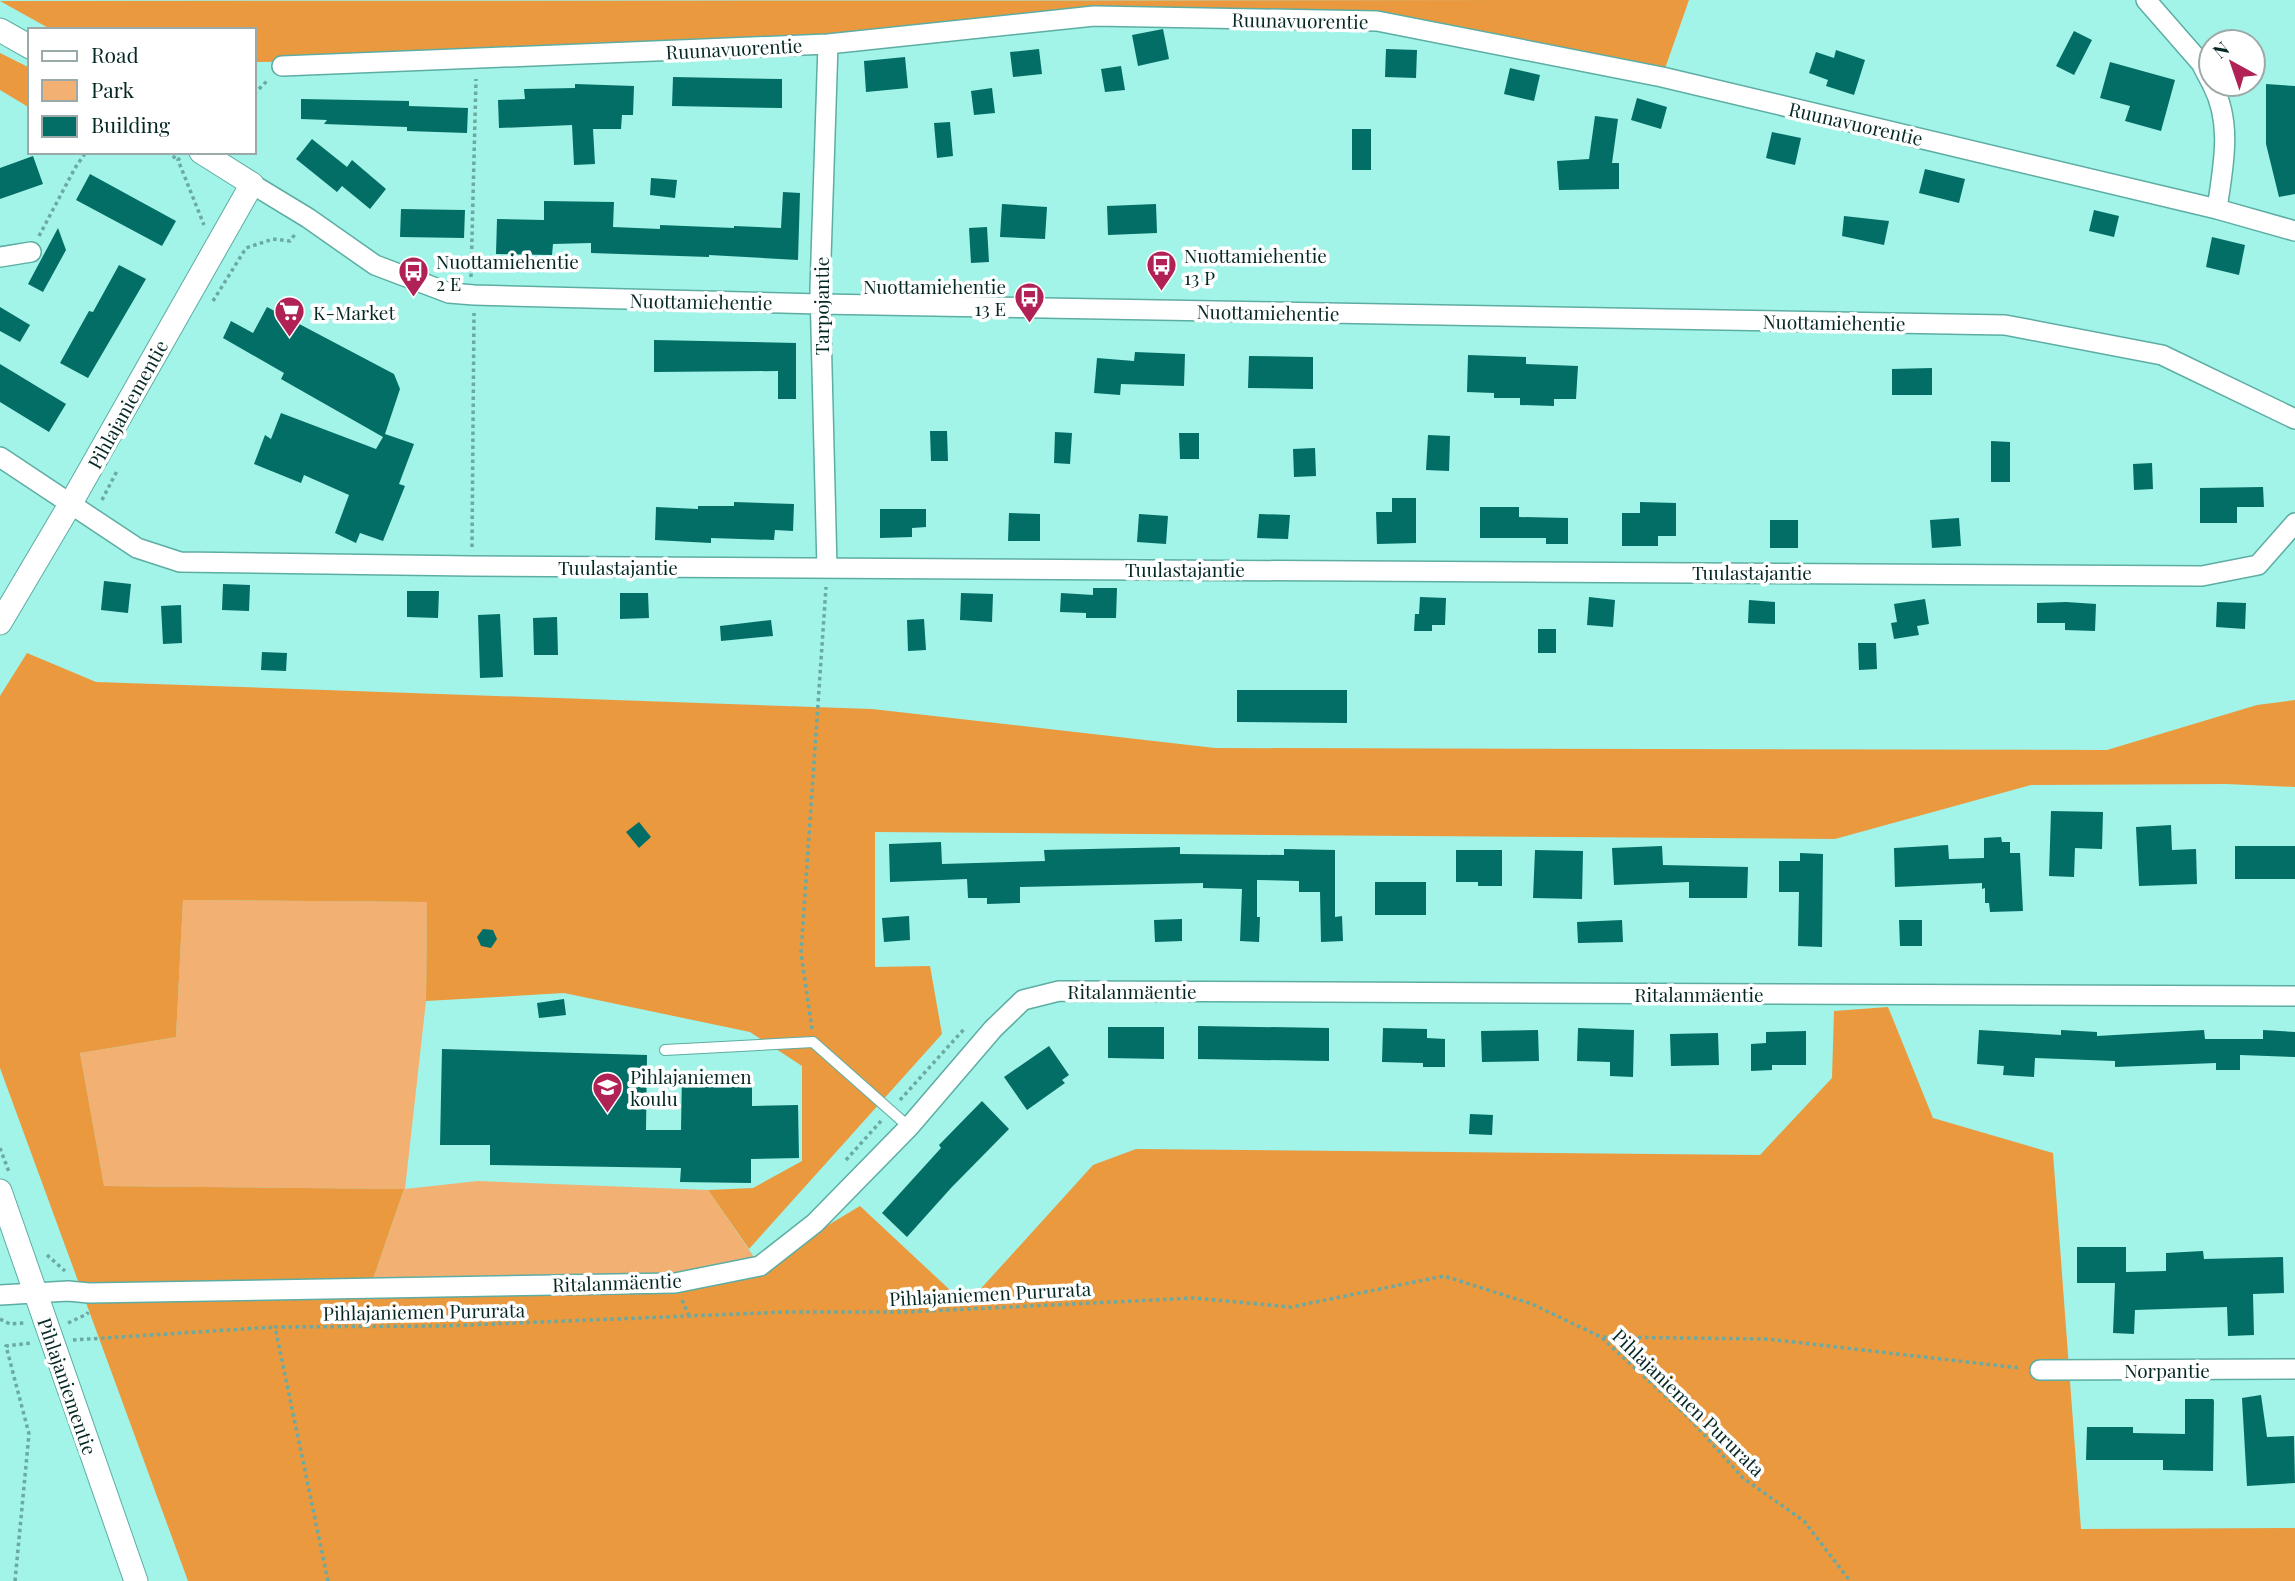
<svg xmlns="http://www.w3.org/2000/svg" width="2295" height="1581" font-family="'Playfair Display',serif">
	<rect width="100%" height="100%" fill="#a2f3e8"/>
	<path fill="#f2b172" d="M183 900 427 902 426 1001 405 1189 478 1181 708 1190 760 1266 675 1283 372 1282 404 1189 104 1186 80 1053 176 1037Z"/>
	<path fill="#ea993f" d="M1689 0 1662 77 1377 21 1094 16 476 60 254 62V30H52L0 1Z
		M0 53 30 68V108L0 90Z
		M27 653 96 682 872 709 1215 748 2107 750 2257 705 2295 700V787L2226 784 2031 785 1835 839 875 832V967L930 966 942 1034 749 1249 708 1190 753 1188 802 1161V1066L750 1032 564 993 426 1001 427 902 183 900 176 1037 80 1053 104 1186 404 1189 372 1282 675 1283 760 1266 860 1206 966 1305 1093 1165 1136 1149 1760 1155 1832 1078 1834 1011 1888 1007 1933 1118 2053 1153 2081 1529 2295 1528V1581H188L0 1068V696Z"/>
	<path fill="#036e65" d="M1163 29 1169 59 1138 66 1132 35Z
		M2074 31 2092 40 2074 75 2056 66Z
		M1039 49 1042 74 1013 77 1010 52Z
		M1386 49 1417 50 1416 78 1385 77Z
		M1836 50 1865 60 1854 95 1826 86 1828 80 1809 73 1816 52 1834 58Z
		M905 57 908 88 866 92 864 61Z
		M2110 62 2175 80 2161 131 2125 121 2130 106 2100 98Z
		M1121 66 1125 90 1105 92 1101 69Z
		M1510 68 1540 75 1534 101 1504 94Z
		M673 77 782 79V108L672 106Z
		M575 84 634 86 633 115H622L621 129H593L595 164 574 165 572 125 499 128 498 100 525 99 524 89 575 88Z
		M2266 84 2295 86V194L2279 197 2266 144Z
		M992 88 995 113 974 115 971 91Z
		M1637 98 1667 107 1661 129 1631 120Z
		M301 99 409 101V106L468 108 467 133 407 131V127L324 124 327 120 301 119Z
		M1595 116 1618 119 1612 163H1619V189L1559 190 1557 161 1589 159Z
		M950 122 953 156 937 158 934 123Z
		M1352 129H1371V170H1352Z
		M1772 132 1801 138 1795 165 1766 158Z
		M312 139 347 167 352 160 386 189 370 209 342 186 337 192 296 159Z
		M33 156 43 184 0 199V168Z
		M1925 169 1965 179 1959 203 1919 193Z
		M90 174 176 221 162 246 76 200Z
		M651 178 677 180 675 198 650 195Z
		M783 192 800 193 798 260 709 255V257L591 253V243L553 244 552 255 496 254 497 219 544 220V201L614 202 613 227 660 229V225L734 228V226L781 228Z
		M1002 204 1047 207 1045 239 1000 237Z
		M1156 204 1157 233 1108 235 1107 206Z
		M401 209 465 210 464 238 400 237Z
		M2094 210 2119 216 2114 237 2089 231Z
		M1844 216 1889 221 1884 245 1842 236Z
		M987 227 989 262 971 263 969 228Z
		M58 228 66 250 43 292 28 284Z
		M2212 237 2245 245 2239 275 2206 267Z
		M119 265 146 279 88 378 60 363 89 311 93 312Z
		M0 307 30 325 20 342 0 331Z
		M267 307 394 374 400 389 385 434 414 444 399 484 405 486 383 541 360 533 356 543 335 533 349 495 304 475 301 483 254 464 265 435 271 439 281 413 376 449 383 437 281 379 284 373 223 338 231 321 253 333Z
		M654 340 796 343V399H778V371L654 372Z
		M1135 352 1185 354 1184 386 1121 384 1120 395 1094 393 1097 358 1134 361Z
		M1468 355 1526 357V364L1578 366 1576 399H1554V406L1520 405V398H1494V393L1467 392Z
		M1249 356 1313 357V389L1248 388Z
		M0 364 66 404 49 432 0 402Z
		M1932 368V395H1892V369Z
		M930 431H947L948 461H931Z
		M1055 432 1072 433 1070 464 1054 463Z
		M1179 433H1199V459H1180Z
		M1428 435 1450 436 1449 471 1426 470Z
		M1991 441 2010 442V482H1991Z
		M1315 448 1316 476 1294 477 1293 449Z
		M2152 463 2153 489 2134 490 2133 464Z
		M2263 487 2264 507H2237V523H2200V488Z
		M1392 498H1416V543L1377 544 1376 512H1392Z
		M734 502 794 504 793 531 775 530 774 540 711 538V543L655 540 656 507 698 509V506H734Z
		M1640 502 1676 503V536H1658V546H1622V513H1640Z
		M1480 507H1519V517L1568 518V544H1546V538H1480Z
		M880 509H926V527L912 528V537L880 538Z
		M1009 513 1040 514V541H1008Z
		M1139 514 1168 516 1166 544 1137 542Z
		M1259 514 1290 515 1288 539 1257 538Z
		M1959 518 1961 546 1932 548 1930 520Z
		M1770 520H1798V548H1770Z
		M104 581 131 584 128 613 101 610Z
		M223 584 250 585 249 611 222 610Z
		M1093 588H1117L1116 618H1086V613L1060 612 1061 593 1093 595Z
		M407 591H439L438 618 407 617Z
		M620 593H648L649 618 620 619Z
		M961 593 993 594 992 622 960 620Z
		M1420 597 1446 598 1445 625H1432V631H1414L1415 614H1419Z
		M1589 597 1615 600 1613 627 1587 625Z
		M1925 599 1929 624 1917 626 1919 635 1894 639 1891 623 1897 622 1894 604Z
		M1749 600 1775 602V624L1748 623Z
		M2066 602 2096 604 2095 631 2065 630V623H2037V603Z
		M2217 602 2246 603 2245 629 2216 627Z
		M181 605 182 643 163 644 161 606Z
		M500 614 503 677 480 678 478 615Z
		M557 617 558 655H534L533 618Z
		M924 619 926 650 908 651 907 620Z
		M771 620 773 636 721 641 720 626Z
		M1538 629H1556V653H1538Z
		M1858 643H1876L1877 669 1859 670Z
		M262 652 287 653 286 671 261 670Z
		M1237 690H1347V723L1237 722Z
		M2051 811 2103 812 2102 849 2075 848 2074 877 2049 876Z
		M639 822 651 837 639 848 626 832Z
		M2171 825 2172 850 2196 849 2197 884 2139 886 2136 827Z
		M2001 837 2002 842H2010V853H2020L2023 911 1990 912 1989 903H1985V888L1982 889V883L1895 887 1894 848 1948 845 1949 859 1984 858V838Z
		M941 842 942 864 1045 861 1044 850 1180 847V854L1284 855V849L1335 850V917L1342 916 1343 941 1321 942 1320 892H1299V881L1257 880V917H1260L1259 942 1240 941 1242 889 1203 888V883L1020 887V903L987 904V898H968L967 879 890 882 889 844Z
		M1662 846 1663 865 1748 867 1747 898H1689V882L1614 885 1612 848Z
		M2235 846H2295V879H2235Z
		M1456 850H1502V886H1478V882H1456Z
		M1535 850 1583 851 1582 899 1533 898Z
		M1800 853 1823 854 1822 947 1798 946 1799 892H1779V861H1800Z
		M1375 882H1426V915H1375Z
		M909 916 910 940 884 942 882 918Z
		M1182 919V941L1155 942 1154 920Z
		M1622 920 1623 942 1578 943 1577 922Z
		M1899 920H1922V946H1900Z
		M483 929 493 930 497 939 491 948 481 946 477 937Z
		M564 999 566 1015 539 1018 537 1003Z
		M1198 1026 1329 1028V1061L1198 1059Z
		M1108 1027H1164V1059L1108 1058Z
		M1383 1028 1427 1029V1038L1445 1039V1067H1423V1063L1382 1062Z
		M1578 1028 1634 1030 1633 1077 1610 1076V1062L1577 1061Z
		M1538 1030 1539 1061 1482 1062 1481 1031Z
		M1979 1030 2061 1035V1030L2097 1032V1036L2204 1030 2205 1039H2263V1030L2295 1032V1057L2240 1055V1070H2216V1063L2115 1067V1061L2035 1058 2034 1077 2003 1075 2004 1066 1977 1064Z
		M1806 1031V1065H1772V1070L1751 1071V1044L1766 1043V1032Z
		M1718 1033 1719 1065 1671 1066 1670 1034Z
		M1049 1046 1069 1075 1062 1080 1065 1083 1027 1110 1004 1077Z
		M442 1049 647 1055 646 1130H681L682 1073 752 1074V1106L798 1105 799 1158 751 1159V1183L680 1182 681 1168 490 1165V1145H440Z
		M982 1101 1009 1129 951 1188 907 1237 882 1213 941 1148 939 1145Z
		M1470 1114 1493 1115 1492 1135 1469 1134Z
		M2077 1247H2126V1272L2166 1271V1253L2203 1251 2204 1259 2283 1257 2284 1293 2253 1294 2254 1335 2228 1336 2227 1307 2135 1310 2134 1334 2113 1333 2115 1283H2077Z
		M2261 1395 2267 1437 2294 1436 2295 1483 2247 1486 2242 1398Z
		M2185 1399H2213L2214 1401 2213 1471 2163 1470V1460H2086L2087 1427H2133V1433L2185 1434Z"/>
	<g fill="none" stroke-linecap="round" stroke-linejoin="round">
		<defs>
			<path id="service" d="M665 1050 813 1042 909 1127"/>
			<path id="minor" d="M2146 0 2201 63 2211 82
				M282 66 828 44 1094 16 1377 21 1662 77 2217 209 2295 231
				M2212 84C2233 124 2223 166 2217 209
				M252 184 308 218 375 265 449 293 474 295 820 304 2005 325 2162 355 2295 419
				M0 257 31 252
				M0 457 137 548 180 562 471 566 2202 576 2258 565 2295 523
				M827 568 820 289 828 44
				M0 1295 68 1291 89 1293 675 1283 760 1266 815 1223 909 1127 993 1029 1023 1000 1059 991 2295 996
				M2040 1370 2295 1369"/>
			<path id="tertiary" d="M0 30 30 47
				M0 623 71 503 252 184 201 152
				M0 1191 136 1581"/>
		</defs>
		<use href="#service" stroke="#5dada3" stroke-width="12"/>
		<use href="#minor" stroke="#5dada3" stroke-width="22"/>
		<use href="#tertiary" stroke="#5dada3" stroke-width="25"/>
		<path stroke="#6aaaa2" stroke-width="3.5" stroke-dasharray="3.5 3.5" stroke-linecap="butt" d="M254 94 268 80
			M167 152 178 160
			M180 158 178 160 204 225
			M39 236 75 168 86 152
			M471 277 476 79
			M213 301 246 248 273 239 290 241 296 233
			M102 500 118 469
			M472 547 474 313
			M812 1029 801 953 826 587
			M900 1100 965 1028
			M0 1148 9 1172
			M846 1160 881 1121
			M47 1255 65 1271
			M682 1300 690 1318
			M0 1319 10 1324 25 1323
			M68 1323 87 1314 88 1312
			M1603 1337 1767 1339 2020 1368
			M73 1340 275 1327
			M15 1581 29 1434 6 1346 31 1343
			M328 1581 275 1327 443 1326 786 1312H908L1194 1298 1291 1307 1444 1276 1532 1304 1601 1337 1689 1418 1743 1478 1804 1521 1850 1581"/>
		<use href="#service" stroke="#fff" stroke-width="10"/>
		<use href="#minor" stroke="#fff" stroke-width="19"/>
		<use href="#tertiary" stroke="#fff" stroke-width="23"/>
	</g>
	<defs>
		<symbol id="bus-pin" viewBox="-11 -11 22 30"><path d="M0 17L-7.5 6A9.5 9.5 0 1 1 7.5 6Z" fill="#b02156" stroke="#fff"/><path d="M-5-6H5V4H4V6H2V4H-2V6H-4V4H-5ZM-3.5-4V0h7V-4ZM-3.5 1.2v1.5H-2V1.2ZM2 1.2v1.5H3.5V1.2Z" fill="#fff"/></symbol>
		<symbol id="supermarket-pin" viewBox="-11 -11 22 30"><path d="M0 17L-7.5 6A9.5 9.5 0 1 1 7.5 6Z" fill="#b02156" stroke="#fff"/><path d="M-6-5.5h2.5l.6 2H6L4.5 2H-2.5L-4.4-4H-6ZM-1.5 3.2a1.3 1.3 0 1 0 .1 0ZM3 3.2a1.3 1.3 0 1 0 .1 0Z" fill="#fff"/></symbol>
		<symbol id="school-pin" viewBox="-11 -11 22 30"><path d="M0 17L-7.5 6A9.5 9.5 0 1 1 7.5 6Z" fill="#b02156" stroke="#fff"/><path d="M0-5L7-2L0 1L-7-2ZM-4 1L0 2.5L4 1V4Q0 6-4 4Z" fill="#fff"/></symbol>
	</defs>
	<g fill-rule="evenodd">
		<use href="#bus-pin" x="1144" y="248" width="35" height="47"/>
		<use href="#bus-pin" x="396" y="254" width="35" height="47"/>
		<use href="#bus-pin" x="1012" y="280" width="35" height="47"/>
		<use href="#supermarket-pin" x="272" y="294" width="35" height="47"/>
		<use href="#school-pin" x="590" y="1070" width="35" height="47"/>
	</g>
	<g text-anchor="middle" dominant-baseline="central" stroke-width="7" stroke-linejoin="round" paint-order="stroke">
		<g font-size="19" fill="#052825" stroke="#fff">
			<text transform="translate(1300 20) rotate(1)">Ruunavuorentie</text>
			<text transform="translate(734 48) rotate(-3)">Ruunavuorentie</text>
			<text transform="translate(1856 123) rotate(13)">Ruunavuorentie</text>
			<text transform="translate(701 301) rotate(1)">Nuottamiehentie</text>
			<text transform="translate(821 306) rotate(-90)">Tarpojantie</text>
			<text transform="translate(1268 312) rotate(1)">Nuottamiehentie</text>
			<text transform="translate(1834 322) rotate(1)">Nuottamiehentie</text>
			<text transform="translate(127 404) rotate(-61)">Pihlajaniementie</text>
			<text x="618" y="567">Tuulastajantie</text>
			<text x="1185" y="569">Tuulastajantie</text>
			<text x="1752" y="572">Tuulastajantie</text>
			<text x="1132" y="991">Ritalanmäentie</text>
			<text x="1699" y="994">Ritalanmäentie</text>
			<text transform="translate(617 1282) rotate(-2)">Ritalanmäentie</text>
			<text transform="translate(990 1293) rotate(-3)">Pihlajaniemen Pururata</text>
			<text transform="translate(424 1311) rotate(-1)">Pihlajaniemen Pururata</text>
			<text x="2167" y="1370">Norpantie</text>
			<text transform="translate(68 1386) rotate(71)">Pihlajaniementie</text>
			<text transform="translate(1689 1402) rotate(44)">Pihlajaniemen Pururata</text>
		</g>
		<g font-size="19" fill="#052825" stroke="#fff" text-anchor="start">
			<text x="1184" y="255">Nuottamiehentie<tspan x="1184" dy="22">13 P</tspan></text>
			<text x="436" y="261">Nuottamiehentie<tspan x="436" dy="22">2 E</tspan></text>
			<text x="1006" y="286" text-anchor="end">Nuottamiehentie<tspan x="1006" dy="22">13 E</tspan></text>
			<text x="313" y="312">K-Market</text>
			<text x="630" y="1076">Pihlajaniemen<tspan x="630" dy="22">koulu</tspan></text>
		</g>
	</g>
	<rect x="28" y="28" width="228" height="126" fill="#ffffff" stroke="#9ba9a8" stroke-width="2"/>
	<rect x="42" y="51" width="35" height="10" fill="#ffffff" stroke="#9ba9a8" stroke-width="2"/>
	<text x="91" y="63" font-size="21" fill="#052825">Road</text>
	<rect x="42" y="80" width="35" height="21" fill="#f2b172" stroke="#9ba9a8" stroke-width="2"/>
	<text x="91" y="98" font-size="21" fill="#052825">Park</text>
	<rect x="42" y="116" width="35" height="21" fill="#036e65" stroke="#9ba9a8" stroke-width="2"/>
	<text x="91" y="133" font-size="21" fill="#052825">Building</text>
	<g transform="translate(2232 63) rotate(320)"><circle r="33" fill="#ffffff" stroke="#9ba9a8" stroke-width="2"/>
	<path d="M0-5L12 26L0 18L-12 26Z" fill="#b02156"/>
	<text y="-10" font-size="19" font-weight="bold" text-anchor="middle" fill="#052825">N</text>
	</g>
</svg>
